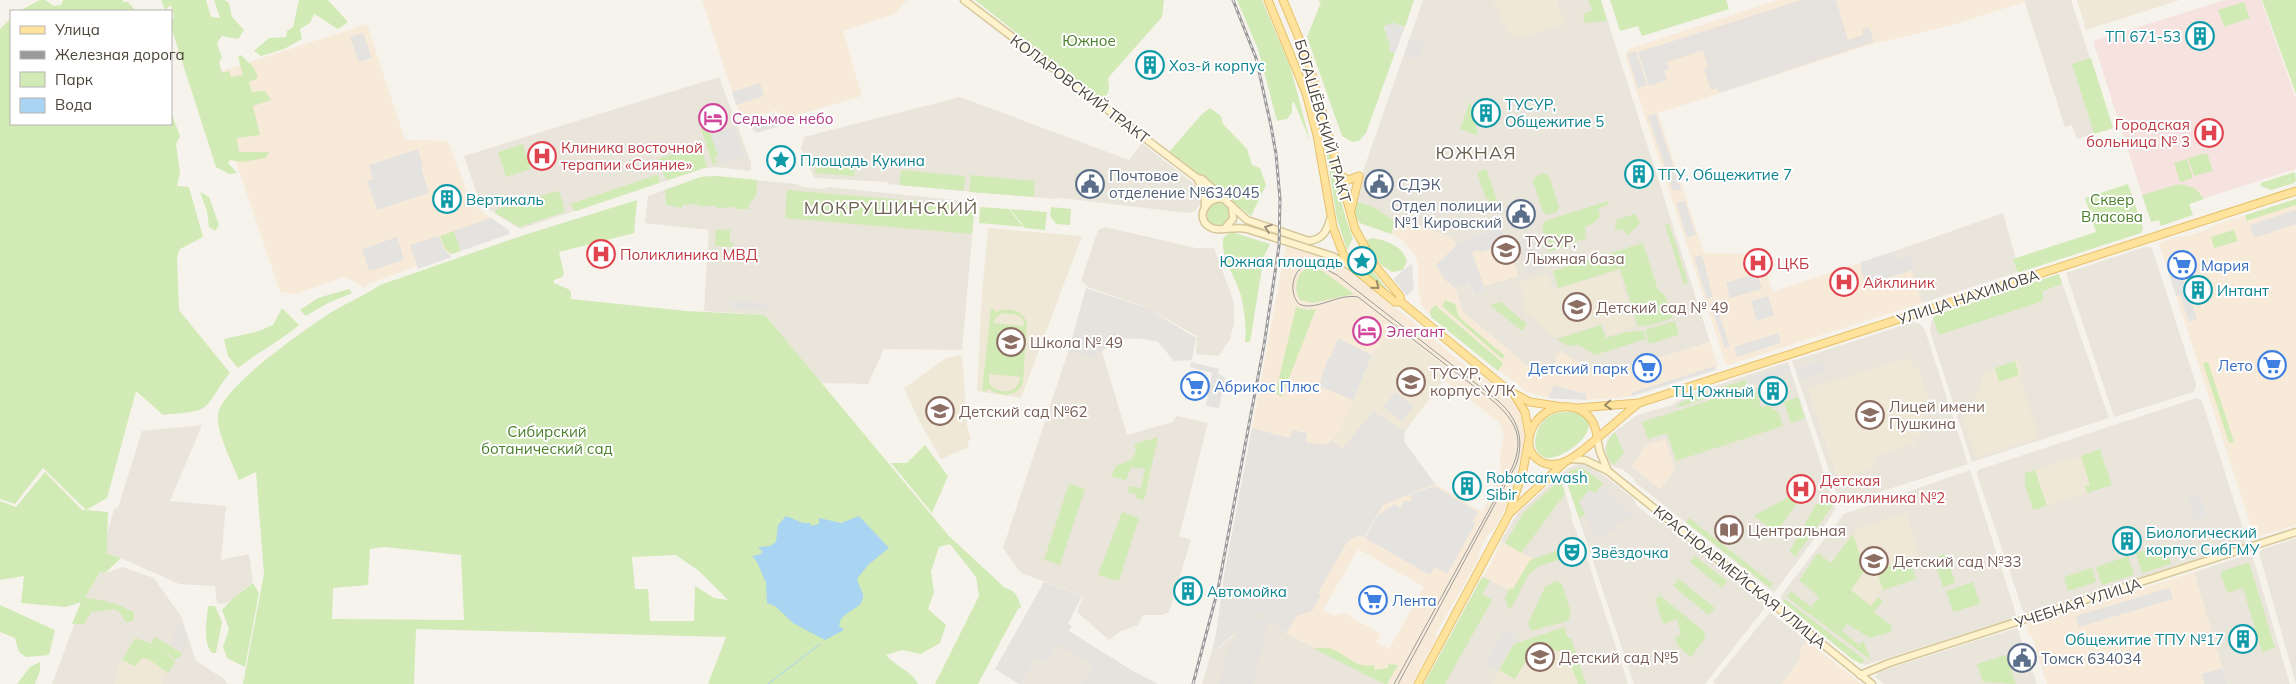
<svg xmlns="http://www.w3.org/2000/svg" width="2296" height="684" font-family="Mulish,sans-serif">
	<rect width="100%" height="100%" fill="#f6f3ec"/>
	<path fill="#eae5da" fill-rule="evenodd" d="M1423 0H1601L1710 342 1604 375 1557 361 1544 376 1537 374 1463 312 1455 288 1468 283 1473 296 1484 286 1518 276 1505 233 1498 228 1454 243 1452 238 1397 217 1391 234 1360 223 1356 219 1355 194Z
		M2024 0H2071L2113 128 2077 139 2072 125 2065 127Z
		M719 77 751 163V169L749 171 714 167 702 169 520 229 483 206 479 200 464 156Z
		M960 97 1129 160 1142 143 1199 188 1202 196 1201 204 1195 211 1188 213 1061 198 1055 199 888 184 887 182 814 178 801 148 804 137Z
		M710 176 797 184 802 187 823 189 828 187 955 200 975 203 962 350 884 349 868 384 821 383 765 315 704 311 709 230 645 223 648 196 701 177Z
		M2003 213 2016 259 2013 260 2017 271H2021L1922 303 1911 271 1916 269 1911 255 1898 259 1895 251Z
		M1105 227 1196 248H1214L1234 302V324L1230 339 1219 356 1196 354 1197 336 1145 307 1088 287 1081 281 1098 230Z
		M2144 247H2150L2153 251 2196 384 2195 390 2193 392 2114 417 2066 273Z
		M2059 274 2109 418 1972 462 1930 331 1931 322 1936 315Z
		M1913 322 1920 324 1925 330 1968 464 1845 503 1837 494 1792 361Z
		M1068 352 1095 357 1102 352 1127 435 1172 422 1177 416 1208 423 1179 536 1191 540 1169 612 1163 615H1143L1138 625 1121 631 1109 640 1077 612 1083 596 1021 573 1003 548Z
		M1788 362 1835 508 1832 515 1774 593 1636 483 1633 478 1622 469 1614 467 1607 460 1605 449 1607 440 1613 433 1637 415 1672 405 1690 394ZM1646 445 1660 489 1632 467Z
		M2196 398 2202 401 2246 538 2245 544 2024 614 1977 475 1978 470Z
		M202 425 170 501 226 506 221 560 249 554 253 582 227 603 217 604 215 586 179 584 121 558 107 554V535L114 509 118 508 142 431Z
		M1580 463 1592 467 1606 477 1634 499 1637 506 1651 517 1661 521 1763 603 1764 609 1705 684H1634L1565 477 1561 480 1572 515 1571 518 1579 539 1581 540 1628 684H1424L1483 576 1514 592 1533 559 1501 541 1510 525 1519 512 1567 469Z
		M1970 470 2016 614 2014 618 1865 665 1852 659 1781 599 1782 594 1844 514Z
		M2296 538V684L2259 553 2263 549Z
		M2247 555 2253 558 2290 684H2227L2194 572Z
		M123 567 154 578 181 616 196 661 224 679 228 684H52L83 601 100 572 105 573Z
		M1254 608 1286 633 1384 684H1202L1211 654 1232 637Z
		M1770 612 1807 641 1801 648 1799 661 1782 684H1716L1713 682Z
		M2017 628 2037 684H1884L1875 677 1879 672 1887 669Z
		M1057 643 1093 665 1081 684H1022L1036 658 1046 663Z"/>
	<path fill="#f7ead8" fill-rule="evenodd" d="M702 0H907L894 14 843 31 862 96 781 120 777 110 742 121Z
		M1778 0H2024V2L1953 25 1869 45 1658 113 1704 253 1760 254 1773 292 1895 251 1898 259 1911 255 1916 269 1912 271 1922 303 1728 365 1725 362 1625 56 1629 49Z
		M367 24 405 140 448 141 471 203 510 232 368 284 363 288 356 282 343 277 296 294 280 292 207 76Z
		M2296 199V525L2256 537 2253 533 2159 243 2176 237 2187 236 2206 230 2215 225Z
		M1397 217 1452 238 1454 243 1498 228 1505 233 1518 276 1484 286 1486 292 1474 296 1468 283 1455 288 1463 312 1537 374 1544 376 1557 361 1555 357 1561 351 1596 374 1604 375 1710 342 1718 367 1629 397 1586 400 1549 398 1527 392 1431 316 1422 306 1418 290V265L1416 257 1402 240 1391 234Z
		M1286 246 1337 262 1412 321 1465 366 1479 373 1513 402 1522 414 1525 432 1524 445 1508 503 1494 530 1487 536 1480 550 1477 562 1436 633 1437 637 1412 684H1384L1286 633 1297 616 1317 593 1348 540 1357 536 1364 537 1383 505 1435 484 1482 512 1501 476 1500 455 1504 434 1499 422 1444 380 1450 371 1402 333 1372 355 1340 430 1325 445 1306 442 1307 432 1292 430 1290 438 1252 428ZM1358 549 1424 587 1389 649 1376 642 1381 634 1344 613 1334 616 1323 610Z
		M1665 439 1675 470 1660 489 1632 467 1646 445Z
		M1501 541 1533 559 1514 593 1483 576 1491 564Z
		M2194 572 2227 684H2047L2032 636 2028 633 2027 625Z
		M1807 641 1862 684H1782L1799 661 1801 648Z"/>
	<path fill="#e6e2dd" d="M1801 0H1836L1848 40 1863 35 1862 30 1869 27 1874 42 1719 93 1717 88 1711 90 1704 69 1708 67 1703 50 1667 62 1661 45Z
		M1533 235 1544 268 1527 274 1516 241Z
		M1086 288 1147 308 1196 338 1192 360 1174 361 1158 342 1144 339 1117 338 1095 358 1068 352Z
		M1373 411 1405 431 1404 441 1435 484 1383 505 1364 537 1357 536 1347 542 1318 593 1321 595 1312 611 1297 616 1286 633 1254 609 1238 630 1253 612 1260 619 1268 621 1253 684H1219L1230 643 1236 640 1238 630 1211 654 1216 634 1224 575 1252 428 1290 438 1292 430 1307 433 1306 442 1325 445 1331 440 1342 448Z
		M1600 487 1632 513 1602 540H1597L1579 502 1589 490 1595 493Z
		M1044 582 1082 596 1068 624 1072 626 1069 631 1133 671 1158 684H1081L1093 665 1057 644 1046 663 1036 658 1022 684H1019L995 669Z
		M180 624 183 625 188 644 184 653 168 643Z"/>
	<path fill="#efe8d6" d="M1493 0H1557L1565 24 1515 39 1505 27Z
		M2077 0H2180L2086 30Z
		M988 228 1082 236 1021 398 977 391 982 293Z
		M1618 271 1636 327 1608 336 1603 323 1555 338 1525 312 1522 303 1525 301 1518 283 1547 274 1553 290Z
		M1402 333 1450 371 1405 431 1373 411 1342 449 1331 440 1340 430 1372 355 1387 336 1399 337Z
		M962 355 967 426 971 439 967 442 969 447 941 459 919 421 904 388 946 358Z
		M1910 358 1914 368 1918 367 1930 404 1921 407 1927 426 1920 428 1922 436 1915 438 1916 443 1875 457 1874 468 1846 477 1839 478 1835 472 1808 389 1898 360 1899 362Z
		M2018 360 2022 373 2020 379 2039 438 1976 458 1960 408 1973 404 1984 373Z
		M2081 456 2091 486 2085 487 2087 493 2047 506 2035 470Z
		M1906 513 1920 557 1915 559 1912 569 1916 579 1883 590 1871 606 1825 572 1858 528Z
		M1564 627 1583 684H1492L1514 644Z
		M135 638 175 662 161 684H114L117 678 118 666Z"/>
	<path fill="#f6e3e0" d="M2225 0H2261L2296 99V169L2149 216 2093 41Z"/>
	<path fill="#d2eab5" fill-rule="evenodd" d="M40 0H45L54 6 61 5 63 0H123V2H128L136 11H19Z
		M161 0H206L211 17 220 18 214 0H224L229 3 232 17 244 30 238 39 222 36 217 43 222 58 219 62 222 73 229 71 231 77 243 75 238 57 241 55 254 68 258 78 249 82 252 92 265 91 271 100 253 106 260 135 237 138 239 152H269L266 158 242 162 230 160 228 163 237 173 229 174 216 167 171 27V20L174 17 171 5 165 10Z
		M299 0H328L348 22 338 29 314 14 310 23 300 29 302 39 284 49 261 56 254 51 269 38 286 37 287 31 293 27Z
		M975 0H1164L1162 17 1108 78 1109 89 1104 102Z
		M1237 0H1262L1290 66 1310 141 1294 102 1292 103V112L1287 119 1277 121 1258 49Z
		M1318 0H1414L1405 27 1393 23 1384 27 1390 45 1389 51 1395 53 1366 133 1359 141 1352 142 1342 136 1307 37 1321 2Z
		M1588 0H1601L1607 21 1585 23 1583 14 1592 11Z
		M1610 0H1726L1729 9 1642 36 1638 26 1620 31Z
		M2262 0H2296V94Z
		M2244 2 2250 18 2224 27 2218 10Z
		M11 18V124H171V112L180 136 176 144 180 173 177 186 189 187 203 237 180 249 177 257 179 310 230 373C222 381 211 404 203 408 192 414 175 413 163 415L136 391 107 498 86 510 108 512 107 554 121 558 105 573 100 572 85 598C103 599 117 604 134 612V620L126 623 122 615 115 609 91 612 84 624H72L81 602 66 607 21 603 24 576 0 580V501L16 507 45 472 82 510H86L43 468 15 504 0 499V29Z
		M2091 58 2113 128 2094 134 2072 64Z
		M1470 101 1478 136 1460 129Z
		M1210 108 1221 116 1223 124 1247 149 1252 165 1260 168 1266 185 1251 216 1169 152 1202 114Z
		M704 114 718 155 715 156 717 164 713 165 697 116Z
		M1324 138C1337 170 1339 206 1353 238L1347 250 1337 219Z
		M523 144 531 169 506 177 498 152Z
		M700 145 707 167 668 180 665 178 658 159Z
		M2207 153 2213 171 2194 176 2188 158Z
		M2187 159 2193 178 2180 182 2174 163Z
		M816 162 855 166 854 176 815 173Z
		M1486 169 1500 209 1492 210 1488 199H1486L1477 172Z
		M901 170 965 176 964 191 899 185Z
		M2295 172 2296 181 2294 183 2271 190 2261 186V183Z
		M1544 173 1549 176 1559 207 1557 212 1548 215 1543 212 1533 181 1536 176Z
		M656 175 659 176V183L576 211 571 206V204Z
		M971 175 1035 181 1034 197 969 192Z
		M717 176 757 180 756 196 749 204V209H736L735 207 716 208V206H698V204L682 205V208L666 205 665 190 701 177Z
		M2128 184 2143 228 2141 233 2020 272 2017 271 2013 259 2096 232 2085 198Z
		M2179 184 2195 188 2204 199 2189 204 2193 215 2161 226 2159 220 2151 222 2142 195Z
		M787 190 962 205V211L974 212 972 234 785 218Z
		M557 191 560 193 565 212 520 227 495 213 497 209Z
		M200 192 209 197 219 225 215 231 209 227 207 211Z
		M2296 199V205L2246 221V215Z
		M637 200 634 233 559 252 564 274 562 277 554 280V283L568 289 571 292V299L686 311 765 315 949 536 1005 588C1015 589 1019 599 1021 607L1018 609 978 684H935L979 596 976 577 950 544 939 547 931 572 934 592 928 609 946 625 940 643 921 654 902 650 886 655C896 667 912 671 918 684H708L726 637 416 629 414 684H243L264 574 256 472 239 480C233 464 216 432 218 415 221 387 306 329 330 313 346 303 364 296 380 285L524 235ZM384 547 461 555 464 620 332 619 333 588 368 585 370 549ZM676 555 699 571 728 600 714 598 695 586 694 621H650L648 589H635L632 557Z
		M1608 201 1609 204 1598 209 1600 216 1595 222 1585 227 1586 238 1549 252 1542 229 1545 221Z
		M1355 202C1372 204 1382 212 1395 222L1391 234 1360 223 1353 211Z
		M1206 214a12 12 0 1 1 24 0a12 12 0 1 1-24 0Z
		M980 207 1009 209 1023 227 979 223Z
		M1051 207 1071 209 1070 225 1056 224 1050 216Z
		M1010 209 1047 212 1045 230 1025 228Z
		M1635 214 1640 223 1627 236 1624 230 1615 229 1616 220Z
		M1669 224 1688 283 1684 284 1665 225Z
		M716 229 730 230V242L733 243V247L715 246Z
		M2234 230 2238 241 2214 248 2211 237Z
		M454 231 461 251 452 254 445 249 440 236Z
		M1235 233 1270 244 1264 256 1250 342H1245C1247 329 1244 309 1241 296 1237 280 1218 252 1224 237L1229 233Z
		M1373 238C1387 241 1403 246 1407 261L1403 270 1392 272 1381 265 1366 240Z
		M1643 243 1658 290 1665 295 1673 318 1650 325 1638 326 1620 269 1558 288 1553 271Z
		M1358 247 1374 273 1391 294C1376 284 1350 266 1358 247Z
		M1309 267 1321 270 1354 294 1313 303 1300 300C1293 290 1296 272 1309 267Z
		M2059 274 2062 284 2043 291V300L2040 302 1939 335 1933 318 1936 315Z
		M349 289 352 293 326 304 306 316 300 310 318 298Z
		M1445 300 1455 304 1459 317 1505 356 1502 359 1442 306Z
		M1501 302 1527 324 1522 331 1490 305Z
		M1435 305 1503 363 1498 371 1431 317 1430 311Z
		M1296 307 1308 310 1316 309 1282 396 1277 395 1276 391Z
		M282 308 299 325C280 341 258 352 238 368L228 356 224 339 259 331 273 325Z
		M991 309H994L995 312C1006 307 1023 309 1027 323L1023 382 1021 387 1016 392 1006 395 993 392 988 388 987 391 982 390ZM1003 313 1018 315 1023 320 1024 326 993 323 996 317ZM989 374 1020 377C1019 394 998 396 989 383Z
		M1675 321 1679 335 1649 344 1645 330Z
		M1601 325 1606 338 1626 332 1643 331 1646 339 1595 355 1579 345 1568 346 1557 339Z
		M2015 361 2019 375 1999 382 1995 368Z
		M2208 362 2234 442 2229 443 2203 363Z
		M1745 380 1748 385 1676 408C1682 396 1731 385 1745 380Z
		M1754 386 1761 407 1768 406 1779 413 1783 426 1676 461 1667 433 1648 439 1642 422Z
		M1798 397 1805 418 1791 423 1784 402Z
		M1570 412C1618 419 1561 465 1544 457 1528 450 1536 425 1548 417 1554 413 1563 412 1570 412Z
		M1615 432 1624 453 1614 465C1602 454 1605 443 1615 432Z
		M1158 437 1144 500 1136 498 1137 494 1128 493 1129 486 1141 488 1145 469 1131 467 1126 480 1111 477 1116 466 1132 459 1136 451 1134 444Z
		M925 445 948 476 932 513 891 463H907Z
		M2100 449 2112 485 2087 493 2085 487 2090 485 2081 456Z
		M1579 468H1583L1603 483 1595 493 1589 490 1579 502 1585 515 1579 518 1565 477 1561 480 1565 494 1521 553 1505 543 1524 512 1570 471Z
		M2035 470 2047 506 2033 510 2025 485V473Z
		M1069 484 1085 489 1060 565 1044 560Z
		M1788 497 1799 500 1776 533 1754 516Z
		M1831 500 1833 505 1795 557 1790 551 1816 504Z
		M1122 512 1139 518 1119 581 1098 575Z
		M1689 518 1773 584 1770 588 1686 522Z
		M1853 534 1865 570 1851 590 1871 606 1878 597 1883 601 1874 612 1892 626 1891 632 1870 638 1847 624 1842 631 1859 645 1863 641 1871 660 1787 597 1791 591 1811 607 1819 597 1799 580 1818 553 1831 563Z
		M2165 544 2171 564 2142 573 2136 553Z
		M1571 546 1572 549 1560 553 1562 559 1539 566 1528 575 1511 609 1508 608 1505 597 1510 588 1513 589 1530 560Z
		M1946 554 1955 583 1943 587 1933 558Z
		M1695 556 1727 581 1722 588 1690 562Z
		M2128 556 2134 575 2102 585 2096 567Z
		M1909 558 1916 579 1883 590 1877 571Z
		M2247 563 2250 565 2275 648 2262 652 2243 588 2227 593 2221 574 2222 571Z
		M2092 568 2096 582 2068 591 2064 577Z
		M1482 577 1490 581 1482 594 1492 600 1445 684H1424Z
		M1679 579 1715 608 1709 615 1673 586Z
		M1556 581 1562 584 1571 613 1568 621 1531 631 1528 623 1545 587Z
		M1973 582 1980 604 1953 612 1946 591Z
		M253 583 259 593 245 667 227 658 223 647 229 629 222 610 232 599Z
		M1659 595 1705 632 1704 640 1691 657 1677 645 1675 637 1681 635 1677 619 1663 624 1655 600Z
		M1785 599 1865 660 1861 664 1852 659 1783 602Z
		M0 605 55 630 49 655 26 657 19 652 15 638 0 632Z
		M208 606H215L222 622 216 653H212C202 640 207 622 208 606Z
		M1564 627 1568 638H1571L1586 684H1578L1571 666 1574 659 1573 655C1537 645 1534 645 1515 679L1499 670 1514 644Z
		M155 637 183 654 175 660 157 645 175 662 168 673 148 659 142 658 135 666 122 660 135 638 155 645 151 641Z
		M1313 648C1318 649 1324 647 1329 648 1346 653 1355 669 1374 665L1375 670 1388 668V664L1398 665 1387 684H1384Z
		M2006 655 2016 684 1983 682 1977 664Z
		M40 662V671L35 684H17L30 667Z"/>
	<path fill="#e5e3e0" d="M1393 23 1405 27 1395 53 1389 51 1390 45 1384 26Z
		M363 33 372 58 359 62 350 37Z
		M1410 38 1425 43 1419 60 1404 55Z
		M1661 45 1669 69 1664 71 1667 80 1649 86 1638 52Z
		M1636 51 1647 85 1638 88 1627 54Z
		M760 83 764 96 736 105 732 92Z
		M774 113 779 126 757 133 745 123Z
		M1656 114 1681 189 1673 191 1648 116Z
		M734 127 744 156 721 164 711 135Z
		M418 149 423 166 421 167 429 193 377 210 367 181 373 179 369 165Z
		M1685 201 1696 235 1687 238 1676 203Z
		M2296 210V224L2254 238 2250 225Z
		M491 218 509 230V234L461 251 454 231Z
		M1498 228 1505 233 1508 244 1480 252 1479 250 1472 252 1486 292 1474 296 1468 283 1455 288 1444 279 1436 265 1456 246 1455 243Z
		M439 236 444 249 452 257 418 269 410 245Z
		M397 237 404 260 369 271 362 249Z
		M1895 251 1898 259 1911 255 1916 269 1866 285 1861 270V262Z
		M1702 255 1713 297 1707 299 1694 257Z
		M2175 261 2178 272H2181L2197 319 2189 322 2180 295 2176 296 2166 264Z
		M1412 263 1414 289 1407 296 1393 279Z
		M1757 273 1762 289 1730 298 1726 283Z
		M1768 296 1774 315 1757 321 1751 301Z
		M732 300 770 304 769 311 731 308Z
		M1715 302 1730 346 1725 348 1710 304Z
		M1778 333 1781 343 1737 357 1734 347Z
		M1338 338 1372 355 1353 400 1319 386 1328 358H1330Z
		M1823 360 1826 371 1801 380 1797 369Z
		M1191 362 1219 369 1218 374 1225 377 1219 408 1206 406 1212 373 1190 367Z
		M1788 365 1790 372 1749 385 1747 378Z
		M1715 366 1716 370 1632 396 1631 393Z
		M1554 385 1586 394V400L1548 398Z
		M1395 392 1414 406 1402 421 1384 407Z
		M1434 486 1478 512 1472 521 1476 523 1447 574 1435 567 1430 575 1365 538 1378 515 1391 507 1394 504 1400 508 1405 500 1409 502 1412 500 1410 495Z
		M2200 495 2206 516 2195 520 2188 498Z
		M2169 588 2173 599 2079 627 2076 616Z
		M1504 630 1516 637 1497 670 1486 663Z
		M2222 668 2227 684H2204L2202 674Z"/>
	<path fill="#a9d4f2" d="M786 516 803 523H811L810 526 819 524V518L841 523 859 516 889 548 869 564 857 579C858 584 862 590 863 595 864 611 841 609 839 626L844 630 825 640 793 623 775 606 767 603 766 583 757 562 752 556 761 554 762 551 758 547 770 546 776 542 778 525Z"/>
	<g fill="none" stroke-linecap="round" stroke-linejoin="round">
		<path stroke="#a9d4f2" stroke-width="1" d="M768 684 820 644"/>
		<defs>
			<path id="secondary" d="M964 0 1197 178 1202 179 1247 220 1309 241C1324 239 1327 230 1331 217
				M1197 178 1204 191 1205 205
				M1224 199C1206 195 1193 220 1212 228 1220 232 1235 226 1247 229L1332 256 1352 267
				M1225 228 1233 219 1232 206
				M1597 438 1600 452 1608 471
				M1571 459 1585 460 1608 471 1872 684
				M1860 675 1889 663 2296 532"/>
			<path id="primary" d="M1268 0 1306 93 1317 135 1333 227 1343 254 1352 267 1395 302H1401
				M1283 0 1308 60 1355 229 1376 267 1400 296 1401 302 1509 391 1530 402 1563 407
				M1340 175 1348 180 1359 176
				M1351 210 1359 176
				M1515 396 1525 412 1529 434
				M1578 408 1639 403 2296 191
				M1597 438C1594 394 1536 399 1529 438 1528 446 1530 453 1536 458 1558 478 1585 448 1601 435 1614 424 1626 413 1639 403
				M1511 512 1565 462
				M1418 684 1509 514 1523 471 1528 444"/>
		</defs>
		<use href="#secondary" stroke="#d6c79b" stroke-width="9"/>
		<use href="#primary" stroke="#e6c16a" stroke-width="9"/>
		<use href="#secondary" stroke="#fff3cd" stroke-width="6"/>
		<use href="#primary" stroke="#ffe39c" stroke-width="7"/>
		<path stroke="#9a9a9a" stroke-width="1" d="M1394 684 1512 468C1525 438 1516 421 1493 401L1358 297C1338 293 1315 312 1299 304 1288 293 1292 266 1310 265 1320 265 1329 271 1337 275L1497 400C1518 418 1525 439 1516 465L1398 684"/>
		<defs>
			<path id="rail" d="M1193 684 1218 589 1264 345 1279 246 1280 199 1276 154 1271 126 1256 58 1233 0"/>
		</defs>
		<use href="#rail" stroke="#9a9a9a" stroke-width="3"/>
		<use href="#rail" stroke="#fff" stroke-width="1" stroke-dasharray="4" stroke-linecap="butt"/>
	</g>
	<defs><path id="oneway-chevron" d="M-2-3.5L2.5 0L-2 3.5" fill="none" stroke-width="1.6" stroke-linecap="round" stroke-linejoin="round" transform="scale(1.25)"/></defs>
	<use stroke="#9c937c" href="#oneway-chevron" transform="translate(1268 228) rotate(-160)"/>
	<g stroke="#9c8c66">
		<use href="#oneway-chevron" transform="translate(1376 286) rotate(39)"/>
		<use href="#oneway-chevron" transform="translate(1608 405) rotate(176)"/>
	</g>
	<defs>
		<symbol id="building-ring" viewBox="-11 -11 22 22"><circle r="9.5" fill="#fff" stroke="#0f9aa8" stroke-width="1.5"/><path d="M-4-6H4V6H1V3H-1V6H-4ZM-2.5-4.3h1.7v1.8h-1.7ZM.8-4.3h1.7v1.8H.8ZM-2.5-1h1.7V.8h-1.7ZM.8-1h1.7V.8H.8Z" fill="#0f9aa8"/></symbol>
		<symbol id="hotel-ring" viewBox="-11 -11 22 22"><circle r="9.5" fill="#fff" stroke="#d1479c" stroke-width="1.5"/><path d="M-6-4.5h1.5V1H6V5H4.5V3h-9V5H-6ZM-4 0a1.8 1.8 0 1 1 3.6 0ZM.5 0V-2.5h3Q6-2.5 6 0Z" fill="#d1479c"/></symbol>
		<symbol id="hospital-ring" viewBox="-11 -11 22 22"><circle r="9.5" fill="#fff" stroke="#e0444e" stroke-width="1.5"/><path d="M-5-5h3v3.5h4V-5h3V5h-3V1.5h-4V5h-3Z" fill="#e0444e"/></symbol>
		<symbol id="sight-ring" viewBox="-11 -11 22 22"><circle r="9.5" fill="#fff" stroke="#0f9aa8" stroke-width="1.5"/><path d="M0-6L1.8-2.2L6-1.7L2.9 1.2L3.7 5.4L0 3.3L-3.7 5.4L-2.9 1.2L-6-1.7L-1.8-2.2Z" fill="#0f9aa8"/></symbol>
		<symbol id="civic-ring" viewBox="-11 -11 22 22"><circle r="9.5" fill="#fff" stroke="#5c6f8a" stroke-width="1.5"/><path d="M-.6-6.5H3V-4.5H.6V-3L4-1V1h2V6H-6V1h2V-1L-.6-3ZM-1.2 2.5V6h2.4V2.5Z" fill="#5c6f8a"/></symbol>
		<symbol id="university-ring" viewBox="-11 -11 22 22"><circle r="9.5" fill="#fff" stroke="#8d6e63" stroke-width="1.5"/><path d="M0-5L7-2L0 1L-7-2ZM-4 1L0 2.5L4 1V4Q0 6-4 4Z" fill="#8d6e63"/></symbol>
		<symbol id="supermarket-ring" viewBox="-11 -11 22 22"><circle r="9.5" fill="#fff" stroke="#3f7fe0" stroke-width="1.5"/><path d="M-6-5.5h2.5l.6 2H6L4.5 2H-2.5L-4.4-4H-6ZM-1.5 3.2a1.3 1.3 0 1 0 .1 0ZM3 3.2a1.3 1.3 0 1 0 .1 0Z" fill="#3f7fe0"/></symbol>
		<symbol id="school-ring" viewBox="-11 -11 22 22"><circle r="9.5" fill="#fff" stroke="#8d6e63" stroke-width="1.5"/><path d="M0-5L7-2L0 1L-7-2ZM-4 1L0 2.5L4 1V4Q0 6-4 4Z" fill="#8d6e63"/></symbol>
		<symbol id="library-ring" viewBox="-11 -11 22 22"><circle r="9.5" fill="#fff" stroke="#8d6e63" stroke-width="1.5"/><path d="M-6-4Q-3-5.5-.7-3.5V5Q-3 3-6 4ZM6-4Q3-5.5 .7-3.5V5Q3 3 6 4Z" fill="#8d6e63"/></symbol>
		<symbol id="theatre-ring" viewBox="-11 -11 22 22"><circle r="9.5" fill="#fff" stroke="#0f9aa8" stroke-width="1.5"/><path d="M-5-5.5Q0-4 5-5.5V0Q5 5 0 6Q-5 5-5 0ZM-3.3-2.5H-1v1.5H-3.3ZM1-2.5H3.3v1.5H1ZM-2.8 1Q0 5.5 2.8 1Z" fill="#0f9aa8"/></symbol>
	</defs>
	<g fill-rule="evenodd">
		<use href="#building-ring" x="2184" y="20" width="32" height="32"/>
		<use href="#building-ring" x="1134" y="49" width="32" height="32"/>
		<use href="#building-ring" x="1470" y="97" width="32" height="32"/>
		<use href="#hotel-ring" x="697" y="102" width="32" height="32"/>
		<use href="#hospital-ring" x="2193" y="117" width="32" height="32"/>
		<use href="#hospital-ring" x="526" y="140" width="32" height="32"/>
		<use href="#sight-ring" x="765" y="144" width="32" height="32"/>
		<use href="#building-ring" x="1623" y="158" width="32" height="32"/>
		<use href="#civic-ring" x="1074" y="168" width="32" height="32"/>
		<use href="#civic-ring" x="1363" y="168" width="32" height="32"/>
		<use href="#building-ring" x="431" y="183" width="32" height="32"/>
		<use href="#civic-ring" x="1505" y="198" width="32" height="32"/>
		<use href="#university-ring" x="1490" y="234" width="32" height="32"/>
		<use href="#hospital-ring" x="585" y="238" width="32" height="32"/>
		<use href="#sight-ring" x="1346" y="245" width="32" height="32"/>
		<use href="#hospital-ring" x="1742" y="247" width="32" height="32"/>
		<use href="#supermarket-ring" x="2166" y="249" width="32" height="32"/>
		<use href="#hospital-ring" x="1828" y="266" width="32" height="32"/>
		<use href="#building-ring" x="2182" y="274" width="32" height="32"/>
		<use href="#school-ring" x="1561" y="291" width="32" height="32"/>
		<use href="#hotel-ring" x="1351" y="315" width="32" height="32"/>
		<use href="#school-ring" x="995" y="326" width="32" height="32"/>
		<use href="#supermarket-ring" x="2256" y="349" width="32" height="32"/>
		<use href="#supermarket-ring" x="1631" y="352" width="32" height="32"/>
		<use href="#university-ring" x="1395" y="366" width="32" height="32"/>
		<use href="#supermarket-ring" x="1179" y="370" width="32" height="32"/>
		<use href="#building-ring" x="1757" y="375" width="32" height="32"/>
		<use href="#school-ring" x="924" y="395" width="32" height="32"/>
		<use href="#school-ring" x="1854" y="399" width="32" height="32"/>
		<use href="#building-ring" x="1451" y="470" width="32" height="32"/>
		<use href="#hospital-ring" x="1785" y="473" width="32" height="32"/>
		<use href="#library-ring" x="1713" y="514" width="32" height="32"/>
		<use href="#building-ring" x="2111" y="525" width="32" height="32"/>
		<use href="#theatre-ring" x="1556" y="536" width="32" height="32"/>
		<use href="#school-ring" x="1858" y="545" width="32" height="32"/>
		<use href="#building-ring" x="1172" y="575" width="32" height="32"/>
		<use href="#supermarket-ring" x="1357" y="584" width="32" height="32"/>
		<use href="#building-ring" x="2227" y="623" width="32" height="32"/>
		<use href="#school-ring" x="1524" y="641" width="32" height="32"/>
		<use href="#civic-ring" x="2006" y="642" width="32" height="32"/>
	</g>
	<g text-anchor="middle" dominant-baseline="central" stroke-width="4" stroke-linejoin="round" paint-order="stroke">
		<g font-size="15" fill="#0d838f" stroke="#fff" text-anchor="start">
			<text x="2181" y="36" text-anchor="end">ТП 671-53</text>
			<text x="1169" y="65">Хоз-й корпус</text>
			<text x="1505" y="104">ТУСУР,<tspan x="1505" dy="17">Общежитие 5</tspan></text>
			<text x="800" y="160">Площадь Кукина</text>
			<text x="1658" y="174">ТГУ, Общежитие 7</text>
			<text x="466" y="199">Вертикаль</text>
			<text x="1343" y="261" text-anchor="end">Южная площадь</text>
			<text x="2217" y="290">Интант</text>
			<text x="1754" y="391" text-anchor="end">ТЦ Южный</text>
			<text x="1486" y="477">Robotcarwash<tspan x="1486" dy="17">Sibir</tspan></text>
			<text x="2146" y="532">Биологический<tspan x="2146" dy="17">корпус СибГМУ</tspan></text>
			<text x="1591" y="552">Звёздочка</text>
			<text x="1207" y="591">Автомойка</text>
			<text x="2224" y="639" text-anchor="end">Общежитие ТПУ №17</text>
		</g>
		<g font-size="15" fill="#4a7f2a" stroke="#fff">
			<text x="1089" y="40">Южное</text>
			<text x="2112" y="199">Сквер<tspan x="2112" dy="17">Власова</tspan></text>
			<text x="547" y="431">Сибирский<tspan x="547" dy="17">ботанический сад</tspan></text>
		</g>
		<g font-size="15" fill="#4b4439" stroke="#fff">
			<text transform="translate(1080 89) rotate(37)">КОЛАРОВСКИЙ ТРАКТ</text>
			<text transform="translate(1323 121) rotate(74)">БОГАШЁВСКИЙ ТРАКТ</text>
			<text transform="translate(1968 297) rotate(-18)">УЛИЦА НАХИМОВА</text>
			<text transform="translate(1740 577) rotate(39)">КРАСНОАРМЕЙСКАЯ УЛИЦА</text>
			<text transform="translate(2078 603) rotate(-18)">УЧЕБНАЯ УЛИЦА</text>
		</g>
		<g font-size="15" fill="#b23c85" stroke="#fff" text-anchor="start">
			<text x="732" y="118">Седьмое небо</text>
			<text x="1386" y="331">Элегант</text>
		</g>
		<g font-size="15" fill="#be3a42" stroke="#fff" text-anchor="start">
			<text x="2190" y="124" text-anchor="end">Городская<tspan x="2190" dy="17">больница № 3</tspan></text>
			<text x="561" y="147">Клиника восточной<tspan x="561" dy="17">терапии «Сияние»</tspan></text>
			<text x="620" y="254">Поликлиника МВД</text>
			<text x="1777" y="263">ЦКБ</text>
			<text x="1863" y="282">Айклиник</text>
			<text x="1820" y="480">Детская<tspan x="1820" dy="17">поликлиника №2</tspan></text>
		</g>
		<g font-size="15" fill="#4e5e75" stroke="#fff" text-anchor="start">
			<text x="1109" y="175">Почтовое<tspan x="1109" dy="17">отделение №634045</tspan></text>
			<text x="1398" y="184">СДЭК</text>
			<text x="1502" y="205" text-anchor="end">Отдел полиции<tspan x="1502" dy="17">№1 Кировский</tspan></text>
			<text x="2041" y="658">Томск 634034</text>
		</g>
		<g font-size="15" fill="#785e54" stroke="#fff" text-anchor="start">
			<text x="1525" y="241">ТУСУР,<tspan x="1525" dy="17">Лыжная база</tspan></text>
			<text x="1596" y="307">Детский сад № 49</text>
			<text x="1030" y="342">Школа № 49</text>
			<text x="1430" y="373">ТУСУР,<tspan x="1430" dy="17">корпус УЛК</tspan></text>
			<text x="1889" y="406">Лицей имени<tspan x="1889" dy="17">Пушкина</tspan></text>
			<text x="959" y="411">Детский сад №62</text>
			<text x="1748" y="530">Центральная</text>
			<text x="1893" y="561">Детский сад №33</text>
			<text x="1559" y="657">Детский сад №5</text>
		</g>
		<g font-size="15" fill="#366cbe" stroke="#fff" text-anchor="start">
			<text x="2201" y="265">Мария</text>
			<text x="2253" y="365" text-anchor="end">Лето</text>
			<text x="1628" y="368" text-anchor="end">Детский парк</text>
			<text x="1214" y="386">Абрикос Плюс</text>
			<text x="1392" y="600">Лента</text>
		</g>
		<g font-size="18" letter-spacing="1" fill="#6e6250" stroke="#fff">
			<text x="1476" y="152">ЮЖНАЯ</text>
			<text x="891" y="207">МОКРУШИНСКИЙ</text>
		</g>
	</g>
	<rect x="10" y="10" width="162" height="115" fill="#ffffff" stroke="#b7b4b0"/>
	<rect x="20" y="26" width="25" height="8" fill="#ffe39c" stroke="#b7b4b0"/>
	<text x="55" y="35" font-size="15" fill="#4b4439">Улица</text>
	<rect x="20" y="51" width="25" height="8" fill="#9a9a9a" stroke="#b7b4b0"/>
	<text x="55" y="60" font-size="15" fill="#4b4439">Железная дорога</text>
	<rect x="20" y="72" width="25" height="15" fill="#d2eab5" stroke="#b7b4b0"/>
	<text x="55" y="85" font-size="15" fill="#4b4439">Парк</text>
	<rect x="20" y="98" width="25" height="15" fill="#a9d4f2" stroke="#b7b4b0"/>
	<text x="55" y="110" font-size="15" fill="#4b4439">Вода</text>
</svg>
